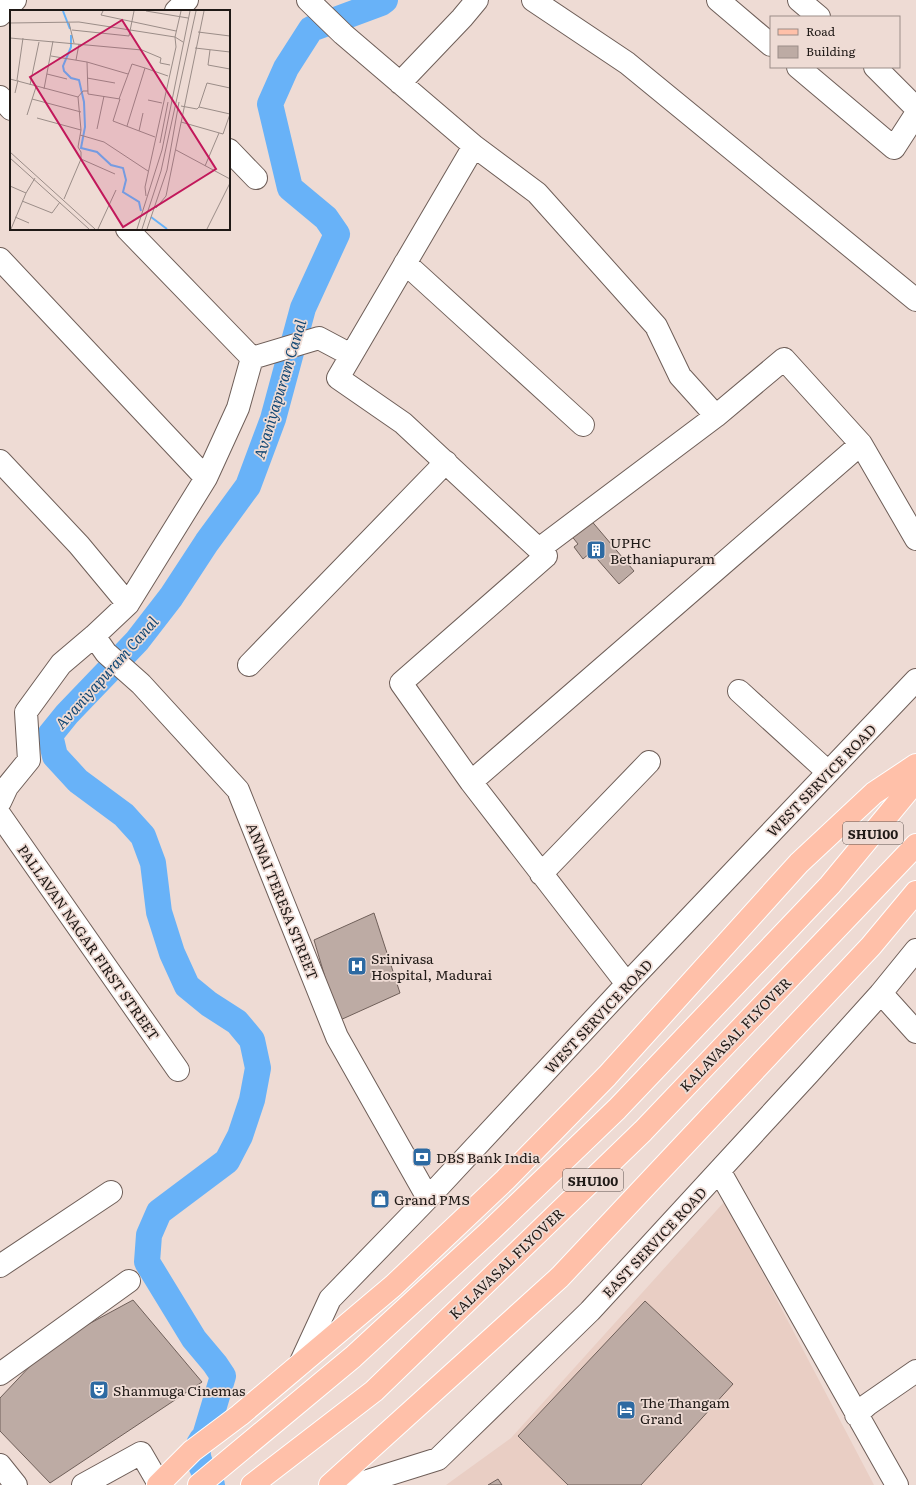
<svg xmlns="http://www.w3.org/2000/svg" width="916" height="1485" font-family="Literata,serif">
	<rect width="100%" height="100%" fill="#eedbd4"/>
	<path fill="#e9cec4" d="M725 1201 874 1485H446L511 1438Z"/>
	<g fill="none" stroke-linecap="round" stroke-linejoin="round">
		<path stroke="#68b2f8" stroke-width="26" d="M212 1485C203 1470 189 1451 205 1436L223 1376 215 1364 194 1339 147 1262 149 1235 159 1212 227 1161 240 1136 252 1100 258 1068 252 1040 237 1022 209 1004 187 986 172 953 159 912 153 863 143 836 124 815 78 781 55 756 50 735 67 714 137 641 171 597 207 542 248 486 273 419 303 308 337 234 326 218 290 188 270 104 286 68 311 29 381 3 385 0"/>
	</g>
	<path fill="#bdaba4" stroke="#70605a" d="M589 518 634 571 619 584 591 552 583 559 574 547 578 544 570 534Z
		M374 913 400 993 338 1021 314 940Z
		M133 1300 202 1382 50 1483 0 1431V1398L50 1345Z
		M645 1301 733 1384 641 1485H568L518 1436Z
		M498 1479 502 1485H488Z"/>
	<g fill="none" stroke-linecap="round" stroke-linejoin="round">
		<defs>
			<path id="minor" d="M308 0 343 34 474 146 338 378 403 423 546 556 401 683 471 782 627 984
				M533 0 627 63 916 300
				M718 0 771 45
				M799 0 819 17
				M176 11 187 0
				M0 15 15 0
				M798 67 894 148 916 114
				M875 67 916 108
				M400 83 462 18 477 0
				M0 97 11 109
				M474 146 537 193 656 326 680 376 716 416
				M229 150 256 178
				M0 259 206 478
				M405 263 583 425
				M252 358 319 338 351 355
				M861 444 916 539
				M0 461 79 545 128 604
				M94 636 106 653 141 684 238 790 337 1037 428 1198
				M249 665 446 462
				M739 691 828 772
				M471 782 861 444 784 359 716 416 539 549
				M0 802 7 787 29 760 26 712 61 664 94 636 128 604 206 478 238 408 252 358 127 229
				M0 815 178 1070
				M541 874 649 762
				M881 993 916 1032
				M720 1172 897 1485
				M0 1266 111 1192
				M300 1364 330 1299 428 1198 627 984 916 680
				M0 1374 129 1281
				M856 1415 867 1405 916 1371
				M0 1465 16 1485
				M83 1485 141 1453 159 1484
				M355 1485 438 1459 590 1311 809 1073 881 993 916 950"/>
			<path id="major" d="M158 1485 192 1451 240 1415 393 1286 505 1180 607 1076 799 863 874 793 916 765
				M199 1485 353 1357 490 1231 617 1109 830 885 916 781
				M252 1485 374 1391 643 1131 916 845
				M330 1485 560 1277 871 946 916 892"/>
		</defs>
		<use href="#minor" stroke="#6e5e58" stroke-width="24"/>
		<use href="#major" stroke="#fff" stroke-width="24"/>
		<use href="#minor" stroke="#fff" stroke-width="22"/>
		<use href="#major" stroke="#ffc0a9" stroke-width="22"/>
	</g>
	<defs>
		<symbol id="building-square" viewBox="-11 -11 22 22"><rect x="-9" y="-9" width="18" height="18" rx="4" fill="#2d6aa2" stroke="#eedbd4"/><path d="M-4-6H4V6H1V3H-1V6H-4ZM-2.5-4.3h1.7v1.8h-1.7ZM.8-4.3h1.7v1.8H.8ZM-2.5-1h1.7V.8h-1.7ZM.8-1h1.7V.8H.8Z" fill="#fff"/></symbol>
		<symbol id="hospital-square" viewBox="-11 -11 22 22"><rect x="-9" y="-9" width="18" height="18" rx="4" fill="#2d6aa2" stroke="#eedbd4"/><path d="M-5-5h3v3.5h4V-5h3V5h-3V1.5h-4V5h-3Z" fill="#fff"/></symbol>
		<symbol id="bank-square" viewBox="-11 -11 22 22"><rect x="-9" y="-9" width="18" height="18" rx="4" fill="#2d6aa2" stroke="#eedbd4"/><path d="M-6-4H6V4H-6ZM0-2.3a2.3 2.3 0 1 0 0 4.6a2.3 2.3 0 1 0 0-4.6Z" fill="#fff"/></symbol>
		<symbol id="shop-square" viewBox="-11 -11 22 22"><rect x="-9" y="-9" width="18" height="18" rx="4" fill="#2d6aa2" stroke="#eedbd4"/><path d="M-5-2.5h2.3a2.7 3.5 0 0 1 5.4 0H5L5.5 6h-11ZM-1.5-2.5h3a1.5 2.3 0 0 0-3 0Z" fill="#fff"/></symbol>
		<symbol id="theatre-square" viewBox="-11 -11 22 22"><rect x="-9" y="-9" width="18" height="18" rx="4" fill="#2d6aa2" stroke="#eedbd4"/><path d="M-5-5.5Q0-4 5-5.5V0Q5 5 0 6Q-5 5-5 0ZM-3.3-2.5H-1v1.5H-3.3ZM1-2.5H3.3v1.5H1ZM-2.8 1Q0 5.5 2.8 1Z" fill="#fff"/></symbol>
		<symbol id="hotel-square" viewBox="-11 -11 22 22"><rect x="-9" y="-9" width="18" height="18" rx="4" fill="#2d6aa2" stroke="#eedbd4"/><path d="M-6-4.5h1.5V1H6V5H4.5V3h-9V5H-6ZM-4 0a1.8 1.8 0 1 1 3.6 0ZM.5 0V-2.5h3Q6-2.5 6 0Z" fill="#fff"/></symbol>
	</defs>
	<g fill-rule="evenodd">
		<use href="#building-square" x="585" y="539" width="22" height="22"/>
		<use href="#hospital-square" x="346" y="955" width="22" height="22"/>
		<use href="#bank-square" x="411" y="1146" width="22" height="22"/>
		<use href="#shop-square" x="369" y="1188" width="22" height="22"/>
		<use href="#theatre-square" x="88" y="1379" width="22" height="22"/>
		<use href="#hotel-square" x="615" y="1399" width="22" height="22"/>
	</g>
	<g text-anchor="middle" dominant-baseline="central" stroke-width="3.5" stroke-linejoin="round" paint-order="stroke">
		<g fill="#eedbd4" stroke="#5d534f" stroke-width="1">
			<rect x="843" y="822" width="60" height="22" rx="3"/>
			<rect x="563" y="1169" width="60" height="22" rx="3"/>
		</g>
		<g font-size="13" font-weight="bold" fill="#1f1916">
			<text x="873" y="833">SHU100</text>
			<text x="593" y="1180">SHU100</text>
		</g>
		<g font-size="14" fill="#1f1916" stroke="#eedbd4" text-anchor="start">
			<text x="610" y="542">UPHC<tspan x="610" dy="16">Bethaniapuram</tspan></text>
			<text x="371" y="958">Srinivasa<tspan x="371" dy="16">Hospital, Madurai</tspan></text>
			<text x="436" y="1157">DBS Bank India</text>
			<text x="394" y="1199">Grand PMS</text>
			<text x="113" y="1390">Shanmuga Cinemas</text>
			<text x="640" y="1402">The Thangam<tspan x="640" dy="16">Grand</tspan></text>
		</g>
		<g font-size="14" fill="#1f1916" stroke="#eedbd4">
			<text transform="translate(821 780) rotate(-46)">WEST SERVICE ROAD</text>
			<text transform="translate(283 901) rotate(68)">ANNAI TERESA STREET</text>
			<text transform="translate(89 942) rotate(55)">PALLAVAN NAGAR FIRST STREET</text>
			<text transform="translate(598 1016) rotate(-47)">WEST SERVICE ROAD</text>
			<text transform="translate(735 1034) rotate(-46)">KALAVASAL FLYOVER</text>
			<text transform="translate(654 1242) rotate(-47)">EAST SERVICE ROAD</text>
			<text transform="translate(506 1263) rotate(-44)">KALAVASAL FLYOVER</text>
		</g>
		<g font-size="15" font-style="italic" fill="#114774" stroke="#eedbd4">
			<text transform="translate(279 389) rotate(-73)">Avaniyapuram Canal</text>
			<text transform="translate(106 672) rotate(-48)">Avaniyapuram Canal</text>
		</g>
	</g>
	<g transform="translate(10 10)">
		<rect width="220" height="220" fill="#eedbd4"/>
		<path fill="none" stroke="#68b2f8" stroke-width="2" d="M53 1 60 19M61 25V37L53 56 54 61 61 68 69 70 74 92 75 117 71 138 87 142 101 155 113 158 116 170 113 182 129 192 131 201M141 207 157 219"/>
		<path fill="none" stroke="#9b8d88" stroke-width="1" d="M93 1 91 5 166 21M136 1 178 8M0 13 69 12 165 27 173 32M59 13 64 33M62 20 119 26 124 1M188 22 220 26M0 28 132 40 151 48 150 53 160 55M185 38 220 42M200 40 198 55 220 59M41 46 77 52 78 84 110 89 103 111 145 127M66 50 69 34M77 52 118 64M135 58 158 66M37 64 57 69M77 68 105 73M0 69 68 87 71 120 68 137 71 142V149L54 189M7 70 13 28M20 75 29 32M34 79 43 31M5 83 8 70M68 87 73 81H78M22 89 71 102M109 89 122 54 135 58 117 116M138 90 152 93M171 96 187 99 189 97 220 104M189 97 197 73 220 78M17 105 26 77M27 108 71 120M171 112 213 124 220 104M87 119 94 86M129 121 133 103M70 125 94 132 138 161M150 133 158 92M166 140 220 169M0 142 85 219M0 148 79 219M71 149 105 164M195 156 209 123M0 176 16 183M136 186 135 177 166 37 165 27 171 1M12 191 42 203 50 192M146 198 156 186 194 1M5 207 19 213M1 219 16 183 25 168M88 219 106 180M127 219 152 140 180 1M132 219 151 161 186 1M137 219 157 160 169 92M197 219 220 173"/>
		<path fill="#c2185b" fill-opacity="0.15" stroke="#c2185b" stroke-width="2" d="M112 10 206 159 113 217 20 67Z"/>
		<rect width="220" height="220" fill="none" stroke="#1f1916" stroke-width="2"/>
	</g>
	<rect x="770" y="16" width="130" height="52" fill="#eedbd4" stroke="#9b8d88"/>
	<rect x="778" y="29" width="20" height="6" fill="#ffc0a9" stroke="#9b8d88"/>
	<text x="806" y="36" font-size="12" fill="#1f1916">Road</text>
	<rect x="778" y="46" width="20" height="12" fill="#bdaba4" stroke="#9b8d88"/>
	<text x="806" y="56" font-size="12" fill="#1f1916">Building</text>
</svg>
